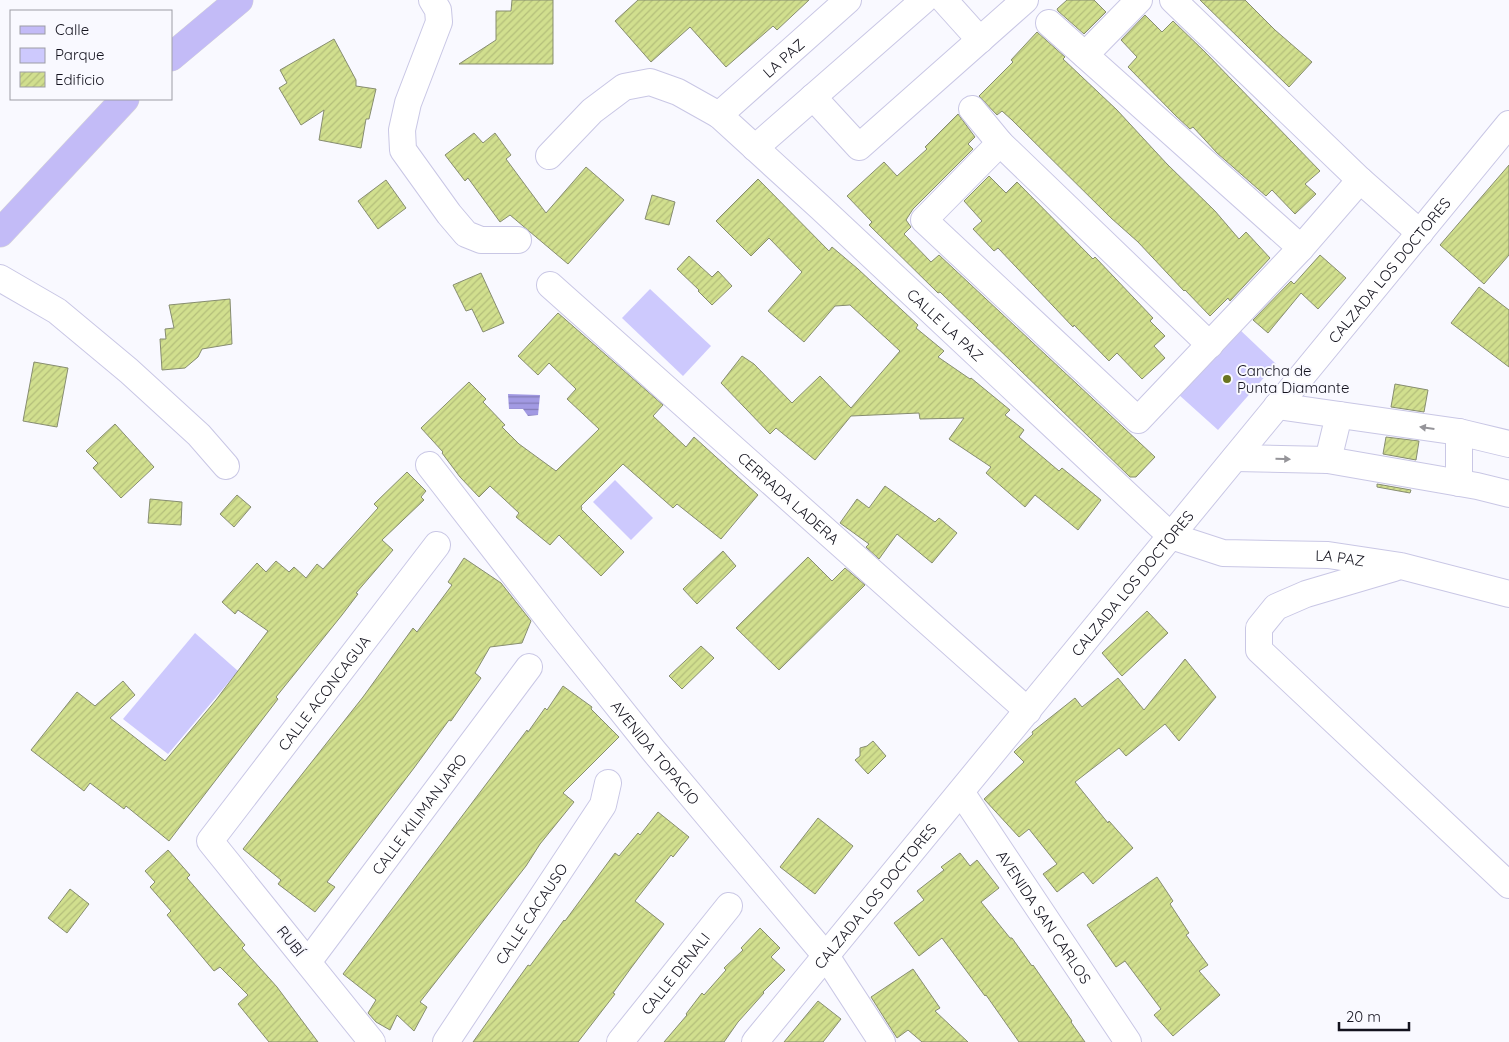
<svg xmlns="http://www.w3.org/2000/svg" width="1509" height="1042" font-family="Quicksand,sans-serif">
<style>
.green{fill:#cdc9fd}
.water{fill:url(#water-rules)}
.building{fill:url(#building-hatch);stroke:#878d70}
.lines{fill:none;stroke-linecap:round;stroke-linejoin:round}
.minor-casing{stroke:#c9c7e5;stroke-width:28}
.major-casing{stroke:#d5d4d6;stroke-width:29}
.minor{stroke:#fff;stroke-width:26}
.major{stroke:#c3bbf7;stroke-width:28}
.oneway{fill:#959499}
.poi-dot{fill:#6a7520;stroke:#f9f9ff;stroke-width:2}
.labels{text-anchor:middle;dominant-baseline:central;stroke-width:4;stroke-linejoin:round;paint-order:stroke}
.street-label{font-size:15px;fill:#13121d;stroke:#f9f9ff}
.poi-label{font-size:15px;fill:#13121d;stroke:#f9f9ff;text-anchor:start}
</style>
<defs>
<pattern id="water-rules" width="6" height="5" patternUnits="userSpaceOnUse" patternTransform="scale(1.25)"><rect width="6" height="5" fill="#a29ae3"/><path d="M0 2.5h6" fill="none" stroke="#837cb7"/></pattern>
<pattern id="building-hatch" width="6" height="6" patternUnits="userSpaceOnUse" patternTransform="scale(1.25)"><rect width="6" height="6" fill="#d1df8e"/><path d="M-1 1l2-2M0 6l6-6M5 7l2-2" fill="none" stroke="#b3be7a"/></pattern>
</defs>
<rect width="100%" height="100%" fill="#f9f9ff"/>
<g class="green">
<path d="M650 289 711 346 683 376 622 318Z"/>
<path d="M1238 328 1276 364 1218 430 1178 394Z"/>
<path d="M615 480 653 518 631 540 593 502Z"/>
<path d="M195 633 238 671 168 754 123 719Z"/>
</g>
<path class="water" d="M508 394 540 395 538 415 528 416 523 409H509Z"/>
<g class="building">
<path d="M512 0H553V64H459L496 40V11H511Z"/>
<path d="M638 0H809L777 30 773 26 726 67 690 27 651 62 615 21Z"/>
<path d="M1067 0H1094L1106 12 1084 34 1058 11 1057 9Z"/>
<path d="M1200 0H1245L1275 30 1312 62 1289 87Z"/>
<path d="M1145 15 1162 32 1173 21 1205 52 1320 171 1305 184 1316 194 1295 214 1272 190 1266 196 1217 153 1193 127 1190 129 1176 116 1128 67 1137 57 1121 40Z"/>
<path d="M1037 32 1065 57 1063 59 1117 110 1167 164 1215 211 1239 239 1246 232 1270 258 1230 301 1228 298 1210 316 1185 290 1184 291 1138 242 1111 218 1012 120 1002 111 997 115 979 96 1013 62 1011 60Z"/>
<path d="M334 39 356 80V86L376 89 369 119H366L361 148 319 140 324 110 301 125 279 88 287 83 280 70Z"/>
<path d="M958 114 975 137 968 144 973 149 913 209 906 220 911 227 904 234 931 262 939 255 1155 457 1136 477H1130L940 292 938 293 869 225 872 222 847 196 884 162 897 176 927 149 925 147Z"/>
<path d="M474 133 483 143 495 133 511 155 506 159 546 213 586 167 624 200 568 264 510 215 500 222 468 178 465 181 445 155Z"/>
<path d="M1509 165V255L1484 284 1440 245Z"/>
<path d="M989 176 1006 193 1017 182 1093 259 1095 257 1153 318 1150 321 1165 336 1154 346 1165 358 1142 379 1117 353 1109 361 1074 325 1073 327 998 248 994 251 973 229 982 221 964 201Z"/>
<path d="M758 179 829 251 832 247 858 269 918 325 916 328 944 351 938 357 970 379 971 378 1010 410 1005 415 1024 430 1019 437 1059 471 1062 468 1101 500 1078 530 1035 495 1025 507 986 473 991 467 949 439 964 418 920 419 919 413 851 416 815 460 776 428 770 434 721 383 742 356 754 364 792 403 820 376 851 408 900 351 850 305 835 306 804 342 768 311 802 272 769 238 751 256 716 221Z"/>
<path d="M386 180 406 208 378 229 358 201Z"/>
<path d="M652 195 675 202 669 225 645 219Z"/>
<path d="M1320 255 1346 278 1318 309 1301 293 1268 333 1253 320 1291 281 1294 284Z"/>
<path d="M689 256 712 277 718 271 732 286 712 305 698 291 699 290 677 269Z"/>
<path d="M481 273 504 323 483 332 472 309 466 311 453 285Z"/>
<path d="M1479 287 1509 310V367L1451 323Z"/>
<path d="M230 299 232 344 202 349 198 357 185 368 162 370 160 339H166L165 329 174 328 169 305Z"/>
<path d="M558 313 663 405 653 416 686 447 694 437 758 495 721 539 677 504 673 508 623 464 581 506 582 508 581 509 624 552 601 576 559 535 550 545 516 517 519 513 490 486 479 497 460 477 442 453 443 452 421 428 469 382 486 399 483 402 505 425 502 427 519 444 556 471 599 429 567 399 576 389 549 363 538 375 518 356Z"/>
<path d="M34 362 68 368 57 427 23 421Z"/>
<path d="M1395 384 1428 390 1424 412 1391 407Z"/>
<path d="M115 424 154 467 121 498 93 468 98 463 86 451Z"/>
<path d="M1386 437 1419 441 1416 460 1383 454Z"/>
<path d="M407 472 426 491 421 497 424 500 382 540 393 550 356 593 358 594 342 615 276 697 278 699 169 841 126 806 124 809 90 783 84 791 31 750 77 692 95 706 123 681 135 695 110 718 165 761 216 700 268 631 238 610 235 614 222 602 257 563 266 572 276 561 289 572 294 567 306 578 317 564 323 569 378 508 374 504Z"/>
<path d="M1377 484 1411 490 1410 493 1377 487Z"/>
<path d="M885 486 935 522 939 518 957 533 932 563 897 534 879 559 866 547 869 544 840 523 857 499 869 508Z"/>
<path d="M237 495 251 507 234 527 220 514Z"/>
<path d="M150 499 182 502 181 525 148 523Z"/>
<path d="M723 551 736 566 697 604 683 589Z"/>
<path d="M808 557 832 581 845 568 865 585 779 670 736 628Z"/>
<path d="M464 558 501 583 531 621 522 643 490 647 475 673 481 678 451 721 449 720 414 768 327 882 335 887 315 912 278 884 281 880 243 849 363 697 413 628 417 632 452 585 448 582Z"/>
<path d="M1147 611 1168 633 1122 676 1102 653Z"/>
<path d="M701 646 714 658 682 689 669 676Z"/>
<path d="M1185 659 1216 697 1179 741 1165 724 1126 756 1119 748 1075 782 1108 823 1109 821 1133 848 1093 884 1083 872 1057 892 1043 874 1057 864 1029 829 1019 837 984 799 1024 762 1014 752 1033 734 1032 732 1075 698 1082 707 1118 678 1144 710Z"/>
<path d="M563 686 592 707 591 709 619 737 563 793 574 802 540 844 526 866 420 1002 427 1007 414 1031 397 1015 390 1030 376 1022 368 1013 376 1000 343 974 527 730 528 732 545 708 547 710Z"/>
<path d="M873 741 886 756 868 774 855 760 860 756V748L867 746Z"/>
<path d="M658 812 689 837 673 857 671 855 635 901 664 924 631 968 613 993 615 994 578 1042H473L528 965 530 966 564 920 565 921 615 853 619 856 638 833 640 835Z"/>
<path d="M818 818 853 846 815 894 780 867Z"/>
<path d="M168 850 190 875 187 878 245 945 242 948 277 987 318 1042H269L238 1004 248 995 220 967 214 971 167 915 171 911 150 887 155 882 145 871Z"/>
<path d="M960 853 970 866 977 860 999 888 981 902 1010 938H1012L1032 966 1033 965 1072 1021 1071 1022 1085 1042H1019L986 995 985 996 942 938 919 956 894 923 924 900 917 891 944 870 941 867Z"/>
<path d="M1157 877 1173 901 1170 904 1189 933 1186 935 1208 965 1199 971 1220 995 1173 1036 1154 1015 1161 1009 1125 961 1116 967 1087 925Z"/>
<path d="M70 889 89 904 67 933 48 918Z"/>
<path d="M760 928 780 948 771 957 785 970 763 992 764 993 738 1022 724 1042H664L687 1015 686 1014 702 993 704 995 726 970 724 968 743 950 741 948Z"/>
<path d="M913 969 940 1008 935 1011 968 1042H922L908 1030 897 1038 871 997Z"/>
<path d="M818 1001 841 1019 823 1042H784Z"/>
</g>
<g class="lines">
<g class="minor-casing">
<g id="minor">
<path d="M432 0 438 10 439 22 408 103 402 130 403 150 449 214 466 234 481 240H518"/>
<path d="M944 0 980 40"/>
<path d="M1173 0 1360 180 1420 233"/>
<path d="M1049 23 1301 248"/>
<path d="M1085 55 1139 0"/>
<path d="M813 97 859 147 1025 0"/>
<path d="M972 109 1000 143 1210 345"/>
<path id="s1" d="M719 115 848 0"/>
<path d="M1000 143 924 220 1138 420 1301 248 1360 180"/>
<path d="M755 148 924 0"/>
<path id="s2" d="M549 156 592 111 624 87 650 82 678 92 719 115 821 208 1171 536 1223 553 1328 555 1401 566 1509 594"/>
<path d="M0 278 57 311 129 371 199 435 226 466"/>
<path id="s3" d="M550 285 1028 711"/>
<path d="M1277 406 1459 432 1509 444"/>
<path d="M1235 458 1328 460 1477 486 1509 494"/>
<path d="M1328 460 1339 415"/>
<path id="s4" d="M429 465 557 630 653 750 826 956 882 1042"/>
<path d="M1459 483V432"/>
<path d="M1394 568 1306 594 1276 607 1259 628V650L1509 885"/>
<path id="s5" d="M961 792 1128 1042"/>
<path id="s6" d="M308 962 529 667"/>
<path id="s7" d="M372 1042 210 841 437 545"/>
<path id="s8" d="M446 1042 603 805 608 783"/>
<path id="s9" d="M620 1042 729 906"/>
<path id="s10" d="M755 1042 1509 124"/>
</g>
</g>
<g class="major-casing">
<g id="major">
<path d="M171 57 239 0"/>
<path d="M0 233 125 99"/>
</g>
</g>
<use href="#minor" class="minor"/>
<use href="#major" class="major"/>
</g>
<defs><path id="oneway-solid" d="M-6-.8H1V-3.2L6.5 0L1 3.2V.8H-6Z" transform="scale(1.25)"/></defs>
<g class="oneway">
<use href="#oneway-solid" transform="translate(1427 428) rotate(-172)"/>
<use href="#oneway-solid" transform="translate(1283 459) rotate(1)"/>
</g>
<circle class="poi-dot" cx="1227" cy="379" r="5"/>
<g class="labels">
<g class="street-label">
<text stroke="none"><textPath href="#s1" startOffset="86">LA PAZ</textPath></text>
<text stroke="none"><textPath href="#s10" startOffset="999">CALZADA LOS DOCTORES</textPath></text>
<text stroke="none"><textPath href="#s2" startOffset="514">CALLE LA PAZ</textPath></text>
<text stroke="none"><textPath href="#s3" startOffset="320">CERRADA LADERA</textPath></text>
<text stroke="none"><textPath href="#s2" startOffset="995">LA PAZ</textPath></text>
<text stroke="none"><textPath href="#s10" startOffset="594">CALZADA LOS DOCTORES</textPath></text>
<text stroke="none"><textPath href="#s7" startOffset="445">CALLE ACONCAGUA</textPath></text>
<text stroke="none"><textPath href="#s4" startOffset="366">AVENIDA TOPACIO</textPath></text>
<text stroke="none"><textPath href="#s6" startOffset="185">CALLE KILIMANJARO</textPath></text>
<text stroke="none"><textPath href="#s10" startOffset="189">CALZADA LOS DOCTORES</textPath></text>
<text stroke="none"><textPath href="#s8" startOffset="154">CALLE CACAUSO</textPath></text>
<text stroke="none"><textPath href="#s5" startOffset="150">AVENIDA SAN CARLOS</textPath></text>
<text transform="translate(291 941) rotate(51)">RUBÍ</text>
<text stroke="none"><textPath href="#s9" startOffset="88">CALLE DENALI</textPath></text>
</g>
<g class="poi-label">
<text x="1237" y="370">Cancha de<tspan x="1237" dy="17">Punta Diamante</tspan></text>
</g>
</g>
<rect x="10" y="10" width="162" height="90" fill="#f9f9ff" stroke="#9d9da5"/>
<rect x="20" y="26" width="25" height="8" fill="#c3bbf7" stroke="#9d9da5"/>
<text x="55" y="35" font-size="15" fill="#13121d">Calle</text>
<rect x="20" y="48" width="25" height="15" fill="#cdc9fd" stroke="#9d9da5"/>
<text x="55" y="60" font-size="15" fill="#13121d">Parque</text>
<rect x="20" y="72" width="25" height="15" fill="url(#building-hatch)" stroke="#9d9da5"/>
<text x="55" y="85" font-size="15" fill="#13121d">Edificio</text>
<path d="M1339 1022v8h70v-8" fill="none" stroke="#13121d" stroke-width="2.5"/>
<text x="1346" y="1022" font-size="15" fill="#13121d" stroke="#f9f9ff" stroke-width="4" paint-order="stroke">20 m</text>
</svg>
